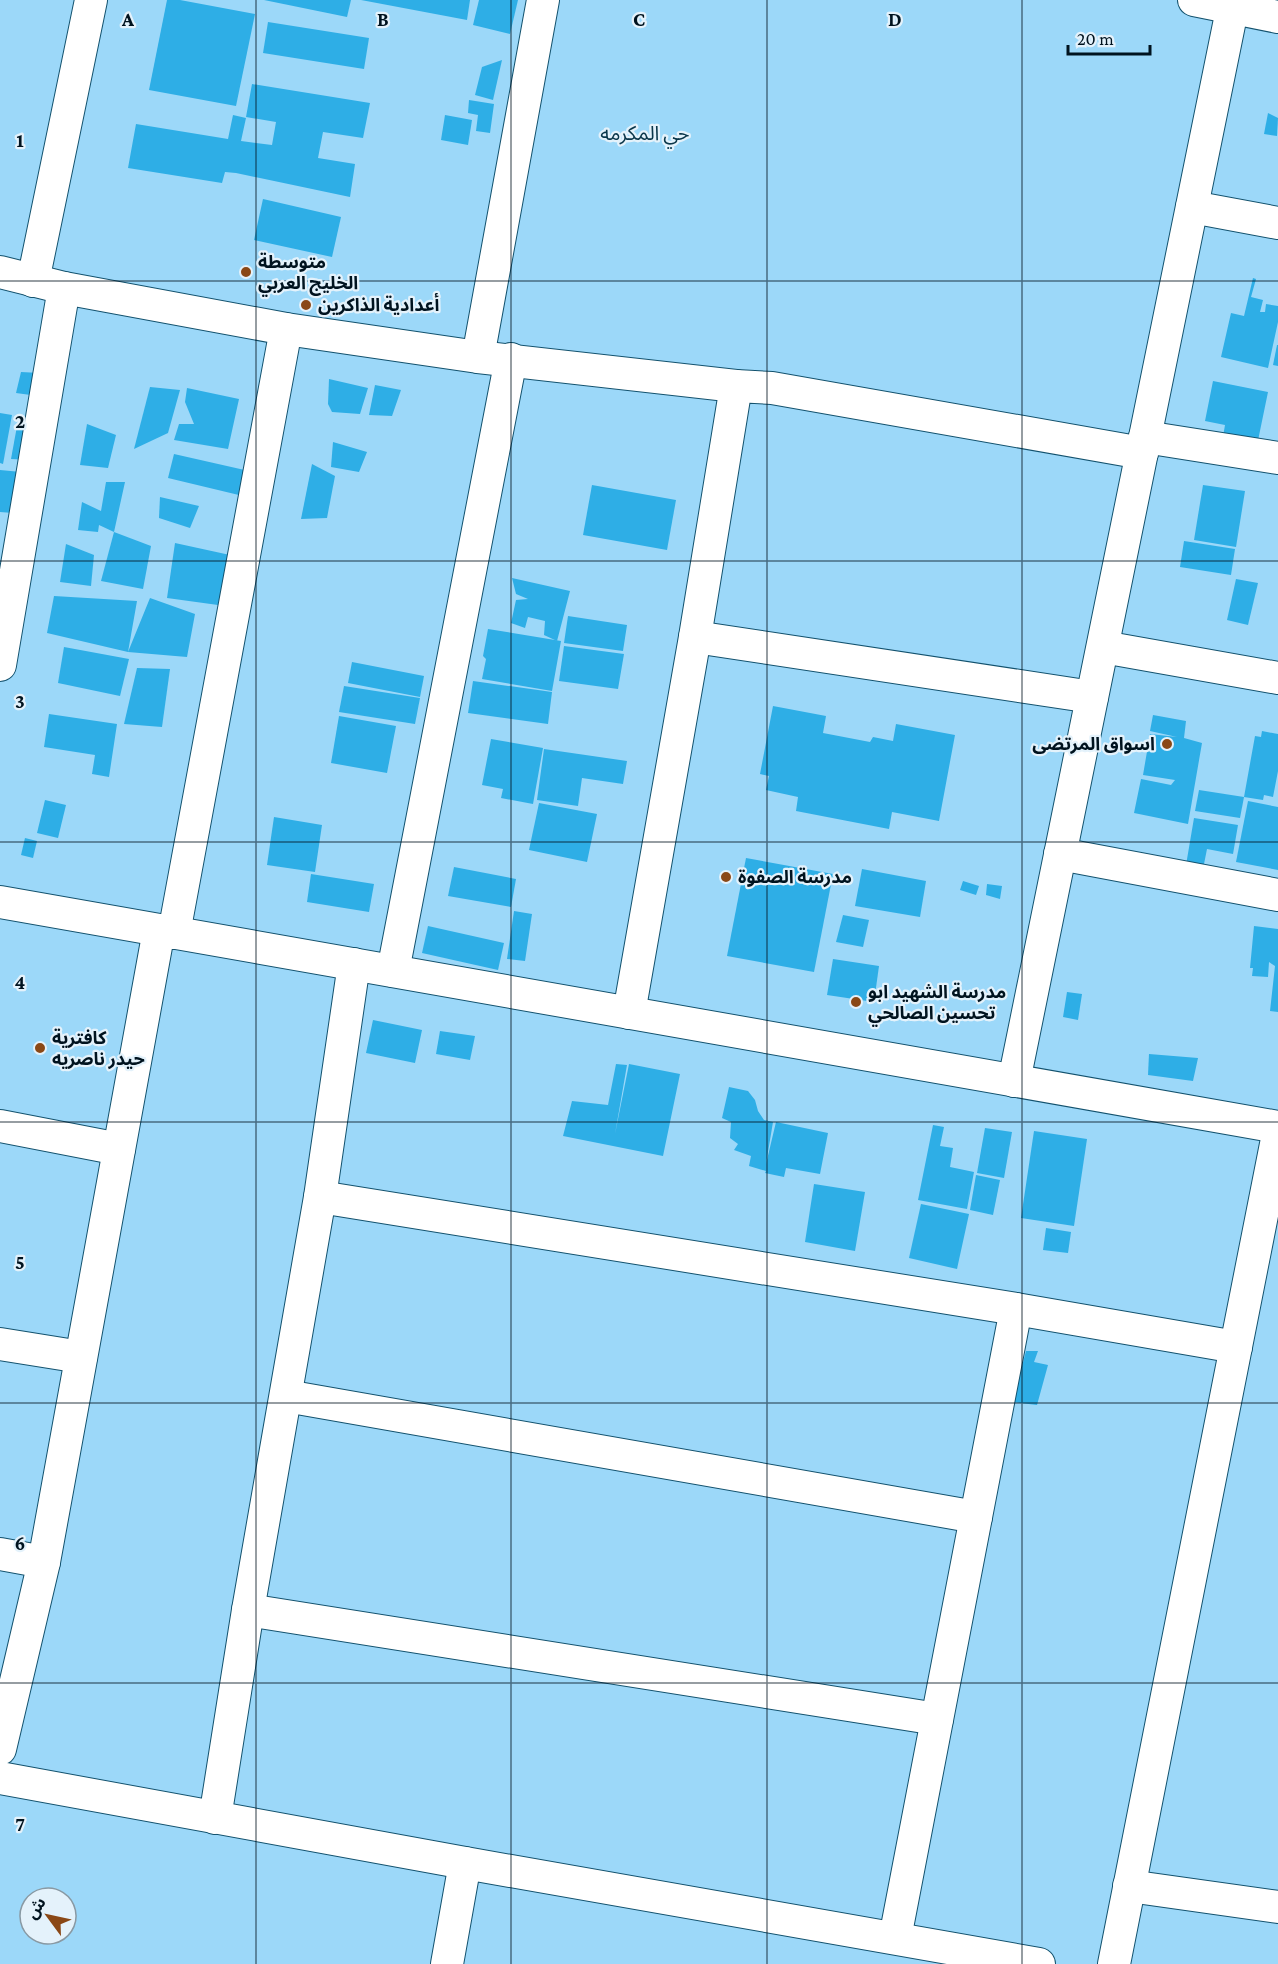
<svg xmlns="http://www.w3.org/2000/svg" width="1278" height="1964" font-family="'Crimson Pro','Noto Sans Arabic',serif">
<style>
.building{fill:#2eaee6}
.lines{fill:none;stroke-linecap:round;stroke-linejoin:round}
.street-casing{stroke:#13526e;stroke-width:34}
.street{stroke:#fff;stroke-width:32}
.grid{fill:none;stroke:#00131f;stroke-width:1.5;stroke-opacity:0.55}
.poi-dot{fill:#8a4816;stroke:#e4f2fb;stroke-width:2}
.labels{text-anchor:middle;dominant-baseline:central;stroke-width:4.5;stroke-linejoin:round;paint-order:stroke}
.poi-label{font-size:18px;font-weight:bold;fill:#00131f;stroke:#e4f2fb;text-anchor:start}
.neighbourhood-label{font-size:20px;fill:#0a364a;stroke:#e4f2fb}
.grid-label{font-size:20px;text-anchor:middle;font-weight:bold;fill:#00131f;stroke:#e4f2fb;stroke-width:4.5;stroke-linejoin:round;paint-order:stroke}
</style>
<rect width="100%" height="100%" fill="#9cd8f9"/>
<g class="building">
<path d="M167 0H180L255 14 236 106 149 90Z"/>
<path d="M264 0H351L347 17Z"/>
<path d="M361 0H470L467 20Z"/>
<path d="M479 0H518L510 34 473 25Z"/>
<path d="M268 22 369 38 364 69 263 53Z"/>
<path d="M502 60 493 100 475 95 482 67Z"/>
<path d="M252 84 370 103 363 138 323 132 318 158 355 164 350 197 236 173 225 172 222 183 128 168 136 124 228 139 233 115 246 118 241 141 272 145 276 122 246 117Z"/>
<path d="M469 100 494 104 490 133 476 131 478 115 468 113Z"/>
<path d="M1268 113 1278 118 1277 136 1264 134Z"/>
<path d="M445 115 472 120 468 145 441 140Z"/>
<path d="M263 199 341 217 332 257 254 240Z"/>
<path d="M1253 278 1256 279 1251 297 1263 300 1260 312H1265L1266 304 1278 306V322L1268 368 1221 357 1231 313 1244 316Z"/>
<path d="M1277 345H1278V366L1273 365Z"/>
<path d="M21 372 40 373 38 396 16 393Z"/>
<path d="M329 379 368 388 360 414 332 412 328 404Z"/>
<path d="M1213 381 1268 392 1255 455 1221 448 1225 425 1205 421Z"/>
<path d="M375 385 401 390 392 416 369 415Z"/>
<path d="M150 387 180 390 168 433 134 449Z"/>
<path d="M187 388 239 399 228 449 174 440 179 424H194L185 402Z"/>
<path d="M0 413 12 415 3 464 0 463Z"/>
<path d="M87 424 116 435 108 468 80 465Z"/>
<path d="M17 426 34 427 31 460 11 459Z"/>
<path d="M333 442 367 452 359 472 331 467Z"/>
<path d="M174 454 249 471 243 496 168 478Z"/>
<path d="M312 464 335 476 327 518 301 519Z"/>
<path d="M0 470 21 472 13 513 0 512Z"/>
<path d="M106 482H125L114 532 99 525 98 532 78 530 82 502 101 511Z"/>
<path d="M592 485 676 500 667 550 583 535Z"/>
<path d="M1203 485 1245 491 1236 547 1194 540Z"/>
<path d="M160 497 199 506 190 528 159 518Z"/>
<path d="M114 532 151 546 143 589 101 581Z"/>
<path d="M1184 541 1235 549 1231 575 1180 567Z"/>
<path d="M175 543 230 555 218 605 167 598Z"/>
<path d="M66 544 94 555 91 586 60 582Z"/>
<path d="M512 578 570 591 557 641 544 635 545 621 528 617 525 628 511 623 516 600 528 599 516 594Z"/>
<path d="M1236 579 1258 583 1248 625 1227 620Z"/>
<path d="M54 596 137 601 128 652 150 598 195 614 187 657 128 652 47 633Z"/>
<path d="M568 616 627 625 623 651 564 643Z"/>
<path d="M488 629 561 641 552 691 482 679 486 659 483 656Z"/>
<path d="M564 646 624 654 618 689 559 681Z"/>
<path d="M64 647 129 659 120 696 58 683Z"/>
<path d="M352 662 424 676 420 697 348 683Z"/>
<path d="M137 668 170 669 162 727 124 724Z"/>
<path d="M473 681 552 692 548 724 468 713Z"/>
<path d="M344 686 420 698 415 724 339 712Z"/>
<path d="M773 706 826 716 823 733 870 742 873 737 893 741 896 724 955 735 939 821 892 812 889 829 796 811 798 797 766 790 769 776 760 774Z"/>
<path d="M49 714 117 724 109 777 92 774 95 755 44 747Z"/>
<path d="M1153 715 1186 721 1184 738 1202 743 1188 824 1134 813 1141 779 1171 785 1175 780 1143 775 1150 734 1177 737 1150 731Z"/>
<path d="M339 716 396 726 387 773 331 763Z"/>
<path d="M1262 731 1278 734V771L1273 797 1264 795 1263 800 1244 797 1255 736 1261 737Z"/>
<path d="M491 739 543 748 533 804 501 798 503 789 482 785Z"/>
<path d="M544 749 627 761 623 784 582 778 578 806 537 800Z"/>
<path d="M1199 790 1244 797 1240 818 1195 811Z"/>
<path d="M45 800 66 805 58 838 37 833Z"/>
<path d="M1248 801 1278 807V870L1236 862Z"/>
<path d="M539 803 597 814 587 862 529 850Z"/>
<path d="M274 817 322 825 315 872 267 865Z"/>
<path d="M1194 818 1238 825 1233 854 1207 849 1202 874 1185 871Z"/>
<path d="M25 838 37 841 33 858 21 855Z"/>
<path d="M746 858 833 874 814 972 727 956Z"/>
<path d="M454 867 516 879 511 907 448 896Z"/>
<path d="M862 869 926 881 920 917 855 906Z"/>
<path d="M311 874 374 884 369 912 307 902Z"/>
<path d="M963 881 979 886 976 895 960 890Z"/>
<path d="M987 884 1002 886 1000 899 986 895Z"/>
<path d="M514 911 532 914 525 961 507 959Z"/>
<path d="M843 915 869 920 863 947 836 942Z"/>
<path d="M428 926 504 943 498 970 422 953Z"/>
<path d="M1254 926 1278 929V1012L1270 1011 1275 966 1269 962 1268 977 1252 976 1253 968H1250Z"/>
<path d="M833 959 879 966 874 1002 827 995Z"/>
<path d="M1067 992 1082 994 1078 1020 1063 1017Z"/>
<path d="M373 1020 422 1030 415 1063 366 1053Z"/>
<path d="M440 1031 475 1036 470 1060 436 1054Z"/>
<path d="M1149 1054 1198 1058 1193 1081 1148 1075Z"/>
<path d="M616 1064 627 1065 615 1134 629 1064 680 1074 663 1156 563 1136 572 1101 608 1105Z"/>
<path d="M729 1087 748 1091 755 1100 758 1111 764 1120 773 1122 766 1164 776 1122 828 1133 820 1174 786 1168 784 1177 765 1173 766 1171 749 1166 751 1156 734 1150 738 1144 730 1138 731 1122 722 1118Z"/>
<path d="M933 1125 944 1127 940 1146 953 1148 950 1167 974 1172 967 1209 918 1200Z"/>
<path d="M985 1128 1012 1132 1004 1178 977 1173Z"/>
<path d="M1034 1131 1087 1139 1074 1226 1021 1218Z"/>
<path d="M976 1175 1000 1180 993 1215 970 1210Z"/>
<path d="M814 1184 865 1192 855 1251 805 1242Z"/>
<path d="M921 1204 969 1214 957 1269 909 1258Z"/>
<path d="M1046 1228 1071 1232 1068 1253 1043 1250Z"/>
<path d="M1026 1351H1038L1034 1362 1048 1365 1037 1405 1013 1402Z"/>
</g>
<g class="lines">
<g class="street-casing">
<g id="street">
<path d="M1194 0 1278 17"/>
<path d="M1192 207 1278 223"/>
<path d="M0 272 64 288 286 329 478 357 736 386"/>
<path d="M33 281 91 0"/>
<path d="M478 357 543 0"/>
<path d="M1145 437 1278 458"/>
<path d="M695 637 1092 697"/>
<path d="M1103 647 1278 678"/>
<path d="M0 665 64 288"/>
<path d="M1060 854 1278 895"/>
<path d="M0 902 1278 1127"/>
<path d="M174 933 286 329"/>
<path d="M393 971 511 359"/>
<path d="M629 1013 695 637 736 386 772 388 1142 453"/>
<path d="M1014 1081 1234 0"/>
<path d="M0 1126 119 1149"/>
<path d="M320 1197 1016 1309 1236 1347"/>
<path d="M0 1344 81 1357"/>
<path d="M286 1396 976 1517"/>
<path d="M0 1554 44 1562"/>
<path d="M248 1610 937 1719"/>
<path d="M0 1749 44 1562 159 930"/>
<path d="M0 1778 465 1863 1039 1964"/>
<path d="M215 1818 248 1610 320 1197 354 964"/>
<path d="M1129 1886 1278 1907"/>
<path d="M895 1938 1016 1309"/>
<path d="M447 1964 465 1863"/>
<path d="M1114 1964 1278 1134"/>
</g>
</g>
<use href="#street" class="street"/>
</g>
<path class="grid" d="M256 0V1964M511 0V1964M767 0V1964M1022 0V1964M0 281H1278M0 561H1278M0 842H1278M0 1122H1278M0 1403H1278M0 1683H1278"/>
<g class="poi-dot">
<circle cx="246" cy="272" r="6"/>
<circle cx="306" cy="305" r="6"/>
<circle cx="1167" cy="744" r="6"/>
<circle cx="726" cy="877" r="6"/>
<circle cx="856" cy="1002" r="6"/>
<circle cx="40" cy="1048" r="6"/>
</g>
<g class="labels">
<g class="poi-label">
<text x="258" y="262">متوسطة<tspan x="258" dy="21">الخليج العربي</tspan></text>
<text x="318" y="305">أعدادية الذاكرين</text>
<text x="1155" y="744" text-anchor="end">اسواق المرتضى</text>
<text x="738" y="877">مدرسة الصفوة</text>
<text x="868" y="992">مدرسة الشهيد ابو<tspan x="868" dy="21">تحسين الصالحي</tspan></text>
<text x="52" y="1038">كافترية<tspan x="52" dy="21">حيدر ناصريه</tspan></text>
</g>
<g class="neighbourhood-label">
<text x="645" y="133">حي المكرمه</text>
</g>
</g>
<g class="grid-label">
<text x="128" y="26">A</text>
<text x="383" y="26">B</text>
<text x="639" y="26">C</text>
<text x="895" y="26">D</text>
<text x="20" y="147">1</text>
<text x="20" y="428">2</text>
<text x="20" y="708">3</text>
<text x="20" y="989">4</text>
<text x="20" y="1269">5</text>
<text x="20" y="1550">6</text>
<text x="20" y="1831">7</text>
</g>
<g transform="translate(48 1916) rotate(303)"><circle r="28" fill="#e4f2fb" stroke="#8999a3" stroke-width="1.5"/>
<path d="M0-4.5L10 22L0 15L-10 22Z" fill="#8a4816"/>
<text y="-9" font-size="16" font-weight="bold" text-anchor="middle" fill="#00131f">ش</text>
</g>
<path d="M1068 45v9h82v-9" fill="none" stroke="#00131f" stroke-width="3"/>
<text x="1077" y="45" font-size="18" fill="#00131f" stroke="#e4f2fb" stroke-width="4.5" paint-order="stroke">20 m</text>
</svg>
